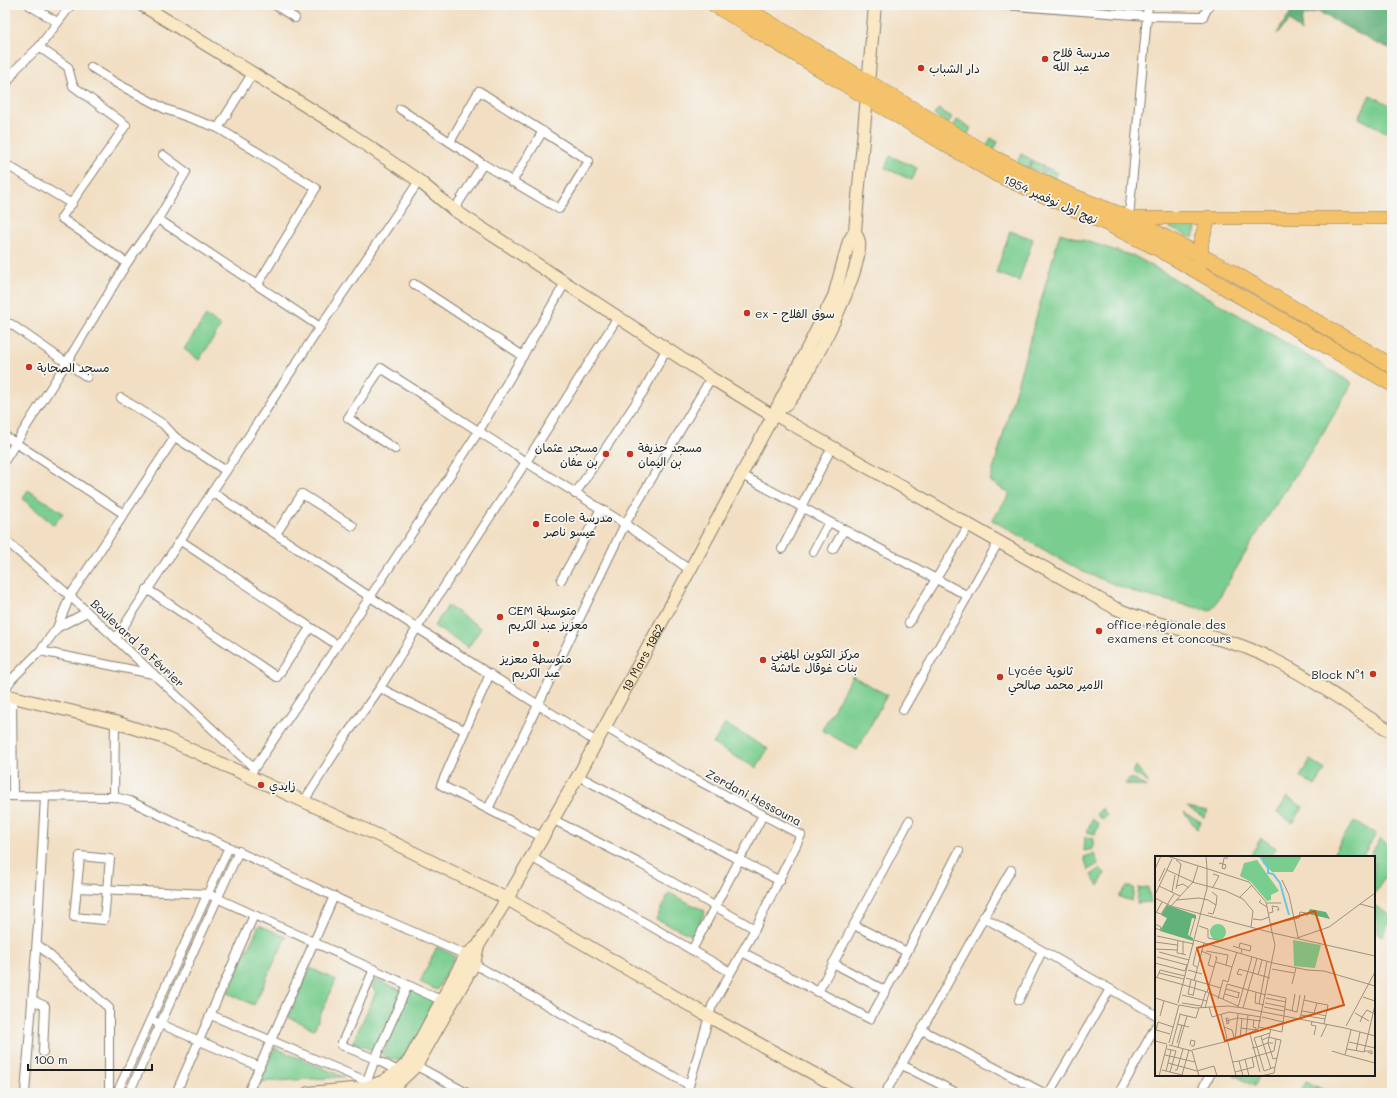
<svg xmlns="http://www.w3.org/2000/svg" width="1397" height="1098" font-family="Mali,'Playpen Sans Arabic',sans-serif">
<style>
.green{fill:#79cd8f;stroke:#4a7456}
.forest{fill:#62b07a;stroke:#3f664b}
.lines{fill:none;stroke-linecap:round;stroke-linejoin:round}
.street-casing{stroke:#877e70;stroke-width:10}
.secondary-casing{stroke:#877e70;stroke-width:14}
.primary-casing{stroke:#877e70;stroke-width:14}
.highway-casing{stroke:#877e70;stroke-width:16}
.street{stroke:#fff;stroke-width:8}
.secondary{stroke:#fae7c3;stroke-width:12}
.primary{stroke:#f3c26a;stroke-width:13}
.highway{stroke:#f3c26a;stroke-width:15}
.poi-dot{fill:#c8321e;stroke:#f6f6f2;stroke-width:1.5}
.labels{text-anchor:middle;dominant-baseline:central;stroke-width:3.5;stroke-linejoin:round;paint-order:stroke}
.poi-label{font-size:12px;fill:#1c1c1c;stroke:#f6f6f2;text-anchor:start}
.street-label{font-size:12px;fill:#1c1c1c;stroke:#f6f6f2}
.inset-river{fill:none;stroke:#67c6e5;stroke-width:2}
.inset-road{fill:none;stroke:#9c9180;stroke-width:1}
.view{fill:#d4530e;fill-opacity:0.15;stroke:#d4530e;stroke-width:2}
.inset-edge{fill:none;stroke:#1c1c1c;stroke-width:2}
</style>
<rect width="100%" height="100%" fill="#f6f6f2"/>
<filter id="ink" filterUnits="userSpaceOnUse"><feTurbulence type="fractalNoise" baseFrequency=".025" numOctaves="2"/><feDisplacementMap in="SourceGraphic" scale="8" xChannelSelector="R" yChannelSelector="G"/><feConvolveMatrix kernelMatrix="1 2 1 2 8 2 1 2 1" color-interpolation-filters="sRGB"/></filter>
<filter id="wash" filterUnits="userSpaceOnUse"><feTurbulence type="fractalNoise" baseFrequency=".012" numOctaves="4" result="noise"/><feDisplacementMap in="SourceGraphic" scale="16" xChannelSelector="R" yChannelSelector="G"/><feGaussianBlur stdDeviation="0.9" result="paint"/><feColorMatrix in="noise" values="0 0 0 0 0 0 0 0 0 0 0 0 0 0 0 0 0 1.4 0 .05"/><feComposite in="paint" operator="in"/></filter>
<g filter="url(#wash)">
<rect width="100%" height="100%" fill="#f2dfc3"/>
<g class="green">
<path d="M1370 95 1392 106V135L1359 118Z"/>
<path d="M938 109 952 117 948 124 934 115Z"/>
<path d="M957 120 971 128 967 136 953 127Z"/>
<path d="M991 138 998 142 993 152 986 148Z"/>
<path d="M1021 154 1032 160 1028 168 1017 163Z"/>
<path d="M890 156 917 168 912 180 885 168Z"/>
<path d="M1033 161 1044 166 1041 173 1029 168Z"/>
<path d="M1046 167 1057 173 1054 179 1042 174Z"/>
<path d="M1171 222H1198L1193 238 1170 228Z"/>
<path d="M1010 231 1033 239 1019 281 996 273Z"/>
<path d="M1060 233 1136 257 1251 322 1352 383C1332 421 1308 456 1284 492 1258 530 1235 571 1211 611L1139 594 1081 571 992 520 1010 494 990 481Z"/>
<path d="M206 316 221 326 199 360 184 349Z"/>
<path d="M28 490 63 513 54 525 23 499Z"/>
<path d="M448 606 481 628 468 648 434 626Z"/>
<path d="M852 676 887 695 857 750 822 730Z"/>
<path d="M725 724 768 749 756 768 713 744Z"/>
<path d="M1310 760 1325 770 1315 786 1300 777Z"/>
<path d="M1136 766 1149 783 1133 773Z"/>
<path d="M1130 778 1147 787 1125 784Z"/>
<path d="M1287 797 1303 807 1293 823 1277 813Z"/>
<path d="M1187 807 1208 811 1204 817Z"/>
<path d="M1102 808 1107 815 1102 819 1096 815Z"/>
<path d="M1184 812 1201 822 1197 829Z"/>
<path d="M1092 819 1099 824 1095 834 1087 832Z"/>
<path d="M1354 821 1376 834 1362 857H1331Z"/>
<path d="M1085 837 1093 839V849L1084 851Z"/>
<path d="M1261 838 1276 848 1271 857H1254L1251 855Z"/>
<path d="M1380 839 1392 847V865L1374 894V857H1369Z"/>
<path d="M1094 854 1098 864 1088 870 1084 857Z"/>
<path d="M1100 869 1105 874 1098 886 1091 875Z"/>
<path d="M1127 886 1134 888 1132 901 1119 897Z"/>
<path d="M1148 887 1151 902 1137 903 1139 888Z"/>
<path d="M669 893 705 911 693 936 656 919Z"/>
<path d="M1374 905 1392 917 1382 936 1377 933C1381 923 1374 916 1374 905Z"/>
<path d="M259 925 286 937 254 1005 228 993Z"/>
<path d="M437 947 455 956 437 990 420 982Z"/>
<path d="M310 968 336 980 314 1029 288 1017Z"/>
<path d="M375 979 400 990 401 993 376 1052 353 1042 376 992 372 988Z"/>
<path d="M411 987 439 1000 406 1058C398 1063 391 1059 382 1055Z"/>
<path d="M275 1048 344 1077 258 1082Z"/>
<path d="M1234 1075H1260L1254 1086Z"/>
<path d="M1306 1082 1331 1093H1305L1302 1089Z"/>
</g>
<path class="forest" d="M1294 5H1392V49L1374 42 1317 11 1302 17 1301 32 1290 21 1277 34C1282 23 1290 16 1294 5Z"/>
</g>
<g filter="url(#ink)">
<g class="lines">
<g class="street-casing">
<g id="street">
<path d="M29 5 57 22"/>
<path d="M275 5 295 18"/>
<path d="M1003 5 1147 16 1203 17 1209 5"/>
<path d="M39 47 68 67 73 86 126 125 61 218 127 263"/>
<path d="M91 67 116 83 165 109 218 128 316 188 258 284"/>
<path d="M5 86 16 69 39 47 71 5"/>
<path d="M400 109 483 164 454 210"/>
<path d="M218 128 252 74"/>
<path d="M450 142 479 91 589 161 559 209 483 164"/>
<path d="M5 164 72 204"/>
<path d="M512 182 543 131"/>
<path d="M1129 218 1148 5"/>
<path d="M158 219 320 327 226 471"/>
<path d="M414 284 523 356"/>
<path d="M11 324 87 377"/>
<path d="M320 327 419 181"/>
<path d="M121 398 163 424 175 437"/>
<path d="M5 436 124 514"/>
<path d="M395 449 348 418 381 368 526 462 618 317"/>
<path d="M5 460 67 362 127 263 158 219 186 172 163 155"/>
<path d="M740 474 968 596"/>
<path d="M575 494 643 392 667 348"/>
<path d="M801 507 832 447"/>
<path d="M276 534 302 494 353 526"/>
<path d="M5 540 70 596 253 767"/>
<path d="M181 541 337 645"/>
<path d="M782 549 803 508"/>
<path d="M833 549 844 530"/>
<path d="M813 552 829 522"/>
<path d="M561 580 601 509"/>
<path d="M147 589 277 677 310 628"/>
<path d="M909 623 969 525"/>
<path d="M57 628 70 596 175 437 226 471 212 492"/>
<path d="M116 638 212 492 417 628 595 741"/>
<path d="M40 651 153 674"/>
<path d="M490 674 441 785 542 837"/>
<path d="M380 688 464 730"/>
<path d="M5 689 12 679 40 651 57 628 87 612"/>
<path d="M12 696 13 796"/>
<path d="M903 710 999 541"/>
<path d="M603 726 684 773 801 835 755 929 712 1006 687 1093"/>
<path d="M249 776 370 597 479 431 565 283"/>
<path d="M578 776 780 881"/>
<path d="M5 796 114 797 130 801 354 906 466 955"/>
<path d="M114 797 115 722"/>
<path d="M304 801 345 737 380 688 417 628 526 462 625 524 690 570"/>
<path d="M488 809 625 524 711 378"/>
<path d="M552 819 637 862 755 929"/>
<path d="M80 856 110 859 104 920 74 917Z"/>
<path d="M531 857 730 972"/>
<path d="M77 888 208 894 445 1002"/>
<path d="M983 917 1110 989 1049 1093"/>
<path d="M854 925 907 952"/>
<path d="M37 944 109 1008V1093"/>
<path d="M692 950 763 815"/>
<path d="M742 952 870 1019 907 952 959 851"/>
<path d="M833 963 886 991"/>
<path d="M474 964 689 1085"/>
<path d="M1110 989 1156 1015"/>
<path d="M818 992 909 821"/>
<path d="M32 1000 45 1006 43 1052"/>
<path d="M1019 1000 1042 951"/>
<path d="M211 1015 366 1081"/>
<path d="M156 1022 260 1067"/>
<path d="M922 1030 1044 1093"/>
<path d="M413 1064 467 1093"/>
<path d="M902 1065 957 1093"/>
<path d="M402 1073 375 1059 408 985"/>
<path d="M365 1086 375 1059 341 1045 374 969"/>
<path d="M25 1093 38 924 45 797"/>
<path d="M117 1093 229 847"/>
<path d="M129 1093 239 851"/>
<path d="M176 1093 254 915"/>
<path d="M248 1093 334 896"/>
<path d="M885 1093C929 1020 968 944 1011 870"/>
<path d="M1119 1093 1156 1026"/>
<path d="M1200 1093 1210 1075"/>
</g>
</g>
<g class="secondary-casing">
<g id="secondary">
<path d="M142 5 343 129 419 181 454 210 711 378 773 416"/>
<path d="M776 412C781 408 786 405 790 400 809 376 863 271 859 242 859 239 856 235 855 231L875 5"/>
<path d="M774 414 1115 608C1157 627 1204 632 1247 648 1299 668 1344 703 1392 732"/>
<path d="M5 695 115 722 165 738 386 839 507 899 708 1016 849 1093"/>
<path id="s1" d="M308 1093 364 1088 382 1082 399 1071 409 1061 466 955 478 946 507 899 578 776 690 570 774 414 834 296 849 241 855 231"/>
<path d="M381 1093 399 1082 416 1066 474 964 478 946"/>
</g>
</g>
<g class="primary-casing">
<path id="primary" d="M1129 218H1392"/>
</g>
<g class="highway-casing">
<g id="highway">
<path d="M715 5 866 97 998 175 1108 224 1157 248 1392 384"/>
<path d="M740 5 996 159 1070 195 1129 218 1161 235 1230 271 1392 366"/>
<path d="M1200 263 1201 242 1208 218"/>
</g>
</g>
<use href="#street" class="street"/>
<use href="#secondary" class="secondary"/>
<use href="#primary" class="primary"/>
<use href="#highway" class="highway"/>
</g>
</g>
<g class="poi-dot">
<circle cx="1045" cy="59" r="4"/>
<circle cx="921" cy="68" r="4"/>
<circle cx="747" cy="313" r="4"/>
<circle cx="29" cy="367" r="4"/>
<circle cx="606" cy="454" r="4"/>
<circle cx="630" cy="454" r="4"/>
<circle cx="536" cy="524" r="4"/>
<circle cx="500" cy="617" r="4"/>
<circle cx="1099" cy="631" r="4"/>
<circle cx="536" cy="644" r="4"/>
<circle cx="763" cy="660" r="4"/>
<circle cx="1373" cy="674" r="4"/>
<circle cx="1000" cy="677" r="4"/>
<circle cx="261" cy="785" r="4"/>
</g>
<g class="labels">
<g class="poi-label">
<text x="1053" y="52">مدرسة فلاح<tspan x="1053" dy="14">عبد الله</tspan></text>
<text x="929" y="68">دار الشباب</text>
<text x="755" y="313">ex - سوق الفلاح</text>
<text x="37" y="367">مسجد الصحابة</text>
<text x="598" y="447" text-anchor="end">مسجد عثمان<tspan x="598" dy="14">بن عفان</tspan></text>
<text x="638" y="447">مسجد حذيفة<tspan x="638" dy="14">بن اليمان</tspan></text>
<text x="544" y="517">Ecole مدرسة<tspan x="544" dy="14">عيسو ناصر</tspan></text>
<text x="508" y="610">CEM متوسطة<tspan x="508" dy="14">معزيز عبد الكريم</tspan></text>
<text x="1107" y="624">office régionale des<tspan x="1107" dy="14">examens et concours</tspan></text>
<text x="771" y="653">مركز التكوين المهني<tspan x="771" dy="14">بنات غوقال عائشة</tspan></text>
<text x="536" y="658" text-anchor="middle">متوسطة معزيز<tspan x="536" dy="14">عبد الكريم</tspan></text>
<text x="1008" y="670">Lycée ثانوية<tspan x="1008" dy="14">الامير محمد صالحي</tspan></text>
<text x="1365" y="674" text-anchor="end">Block N°1</text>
<text x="269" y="785">زايدي</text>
</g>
<g class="street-label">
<text transform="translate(1051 199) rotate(24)">نهج أول نوفمبر 1954</text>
<text transform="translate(138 643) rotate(43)">Boulevard 18 Février</text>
<text stroke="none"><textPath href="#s1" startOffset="577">19 Mars 1962</textPath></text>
<text transform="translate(754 797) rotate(28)">Zerdani Hessouna</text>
</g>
</g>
<g transform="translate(1155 856)">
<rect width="220" height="220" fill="#f2dfc3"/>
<path d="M107 0H147L138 16H117L108 7ZM102 4 124 35 116 39V44L112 45 96 26 85 20 89 7ZM55 76a8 8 0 1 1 16 0a8 8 0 1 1-16 0ZM138 84 166 89 160 112 139 110Z" fill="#79cd8f"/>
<path d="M12 49 41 59V63L37 62 33 79 38 82V85L5 75 12 62 6 59ZM155 53 171 56 175 63 154 58 151 61Z" fill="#62b07a"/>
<path class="inset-river" d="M105 0 113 12V17L118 18 125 27 134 59"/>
<path class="inset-road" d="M12 0 94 26 111 46 117 76M51 0 52 12M21 4 26 8 21 33M64 7 68 8 71 9 70 13 67 12 68 8 69 2H73M0 13 6 0M12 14 38 26M58 18 64 20 58 31M127 24 134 39 143 81M4 25 10 12M37 26 71 35 88 43 98 55 96 71M4 30 25 40M22 30 28 28 34 32M17 36 20 19M57 36 62 40 61 49M0 39 17 3M0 42 16 50M84 42 97 29M21 44 44 42 53 44 61 49 58 58 53 57M106 44 104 46 112 51M112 47H126M205 48 220 52M16 50 38 26 43 10M16 50 118 77 220 100M0 56 6 58 19 38M1 57 7 46M114 57 118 56 117 50 123 51 124 54H122M98 63 106 64 114 61M0 68 6 71 5 74 0 72M116 68 144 62 145 56 151 57M44 70 53 73V82L67 85M117 76 120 89M2 80 39 88M35 80 40 63M142 82 174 71 220 37M23 84 22 97 28 98M39 84 118 107M28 85V98L31 99M0 86 22 89M78 90 87 93 86 98M84 92 85 87 96 90 95 95 87 93M0 93 22 94M46 95 56 99 53 109 59 111M51 95 73 99 71 109M4 96 34 104M61 106 77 111 73 126M0 107 30 115 32 109 2 101M118 107 152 114 169 115 220 130M42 111 38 109 42 91M77 111 82 96M117 113 139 117M33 114 47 118M4 117 5 114 30 120M87 119 82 118 84 113 98 117 102 102M103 119 107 104M0 121 29 129M2 121 4 117 29 123M31 122 66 132M36 124 33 138 38 139M39 125 49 87M137 128 141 112M29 129 52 136 83 150M71 133 85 137M52 136 62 101H60M101 136 100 147 109 149M70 138 83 142 84 137M27 139 52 145M38 140 41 125M208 141 220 145M0 142 23 149M111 142 131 146M63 143 68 124 73 126M68 143 72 128 111 139M23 147 52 32V12M27 147 46 150M110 147 130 151M162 147 173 149 169 168M104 148 112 105M24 149 41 152 73 150 88 152 190 172M54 151 57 161 74 156 106 161M83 151 97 101M109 151 129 155M46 152 51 135M50 152 54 137M88 152 98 117 115 122M130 153 142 156 145 139M137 155 140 138M147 155 159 157 162 147 149 144M159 157 171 160M200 157 207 161 205 166M24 158 41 162 44 152M66 158 81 220M146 159 170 163M5 160 9 145M107 161 128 166M71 162H73L74 167 72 168ZM145 163 150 139M99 164 98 171 101 172V175M71 165 83 162 106 165M214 165 207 161 212 154 218 157M157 166 156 169 161 170 159 179M22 168 34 171M191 170 220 116M69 171 77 174 79 181M104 171 127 176 131 142 112 138M86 172 101 174M190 172 220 180M1 174 3 166 18 171M196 174 190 199 220 207M0 177 1 174 15 178M115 177 106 180 107 184 114 181 116 173M91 178 93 159M95 178 105 216M166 181 172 168M85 182 87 163M80 183 83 158M107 184 116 213M0 185 12 188M194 186 220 192M14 187 24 149M22 187 27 169M118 187H113L114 181 121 183M14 189 37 195M17 189 25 159M35 189 36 184 40 185 39 190H36M23 191 32 160M97 192 102 191 113 187 116 196 119 195 121 183 126 184 120 211 109 215 102 191 99 182 106 180M12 193 21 195 15 216M192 193 209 196 220 149M37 194 81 183 103 173 120 89M37 195 44 220M177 195 190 199M201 195 205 176M209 195H217V198L213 196M10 199 40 206M90 203 94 220M84 205 116 196 118 203 122 202M78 206 84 205 88 220M13 207 16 194M7 214 31 220M20 214H22L28 193M11 215 13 207 42 215 59 210 62 220M80 216 99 211 97 201M27 219 34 194M4 220 12 189M106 220 119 217 120 211"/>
<path class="view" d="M160 55 189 149 70 185 42 92Z"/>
<rect width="220" height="220" class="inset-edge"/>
</g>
<rect width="1397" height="1098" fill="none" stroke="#f6f6f2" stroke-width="20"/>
<path d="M28 1064v6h124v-6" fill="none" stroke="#1c1c1c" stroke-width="2"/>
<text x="34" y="1064" font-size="12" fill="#1c1c1c" stroke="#f6f6f2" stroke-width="3" paint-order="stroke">100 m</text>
</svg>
